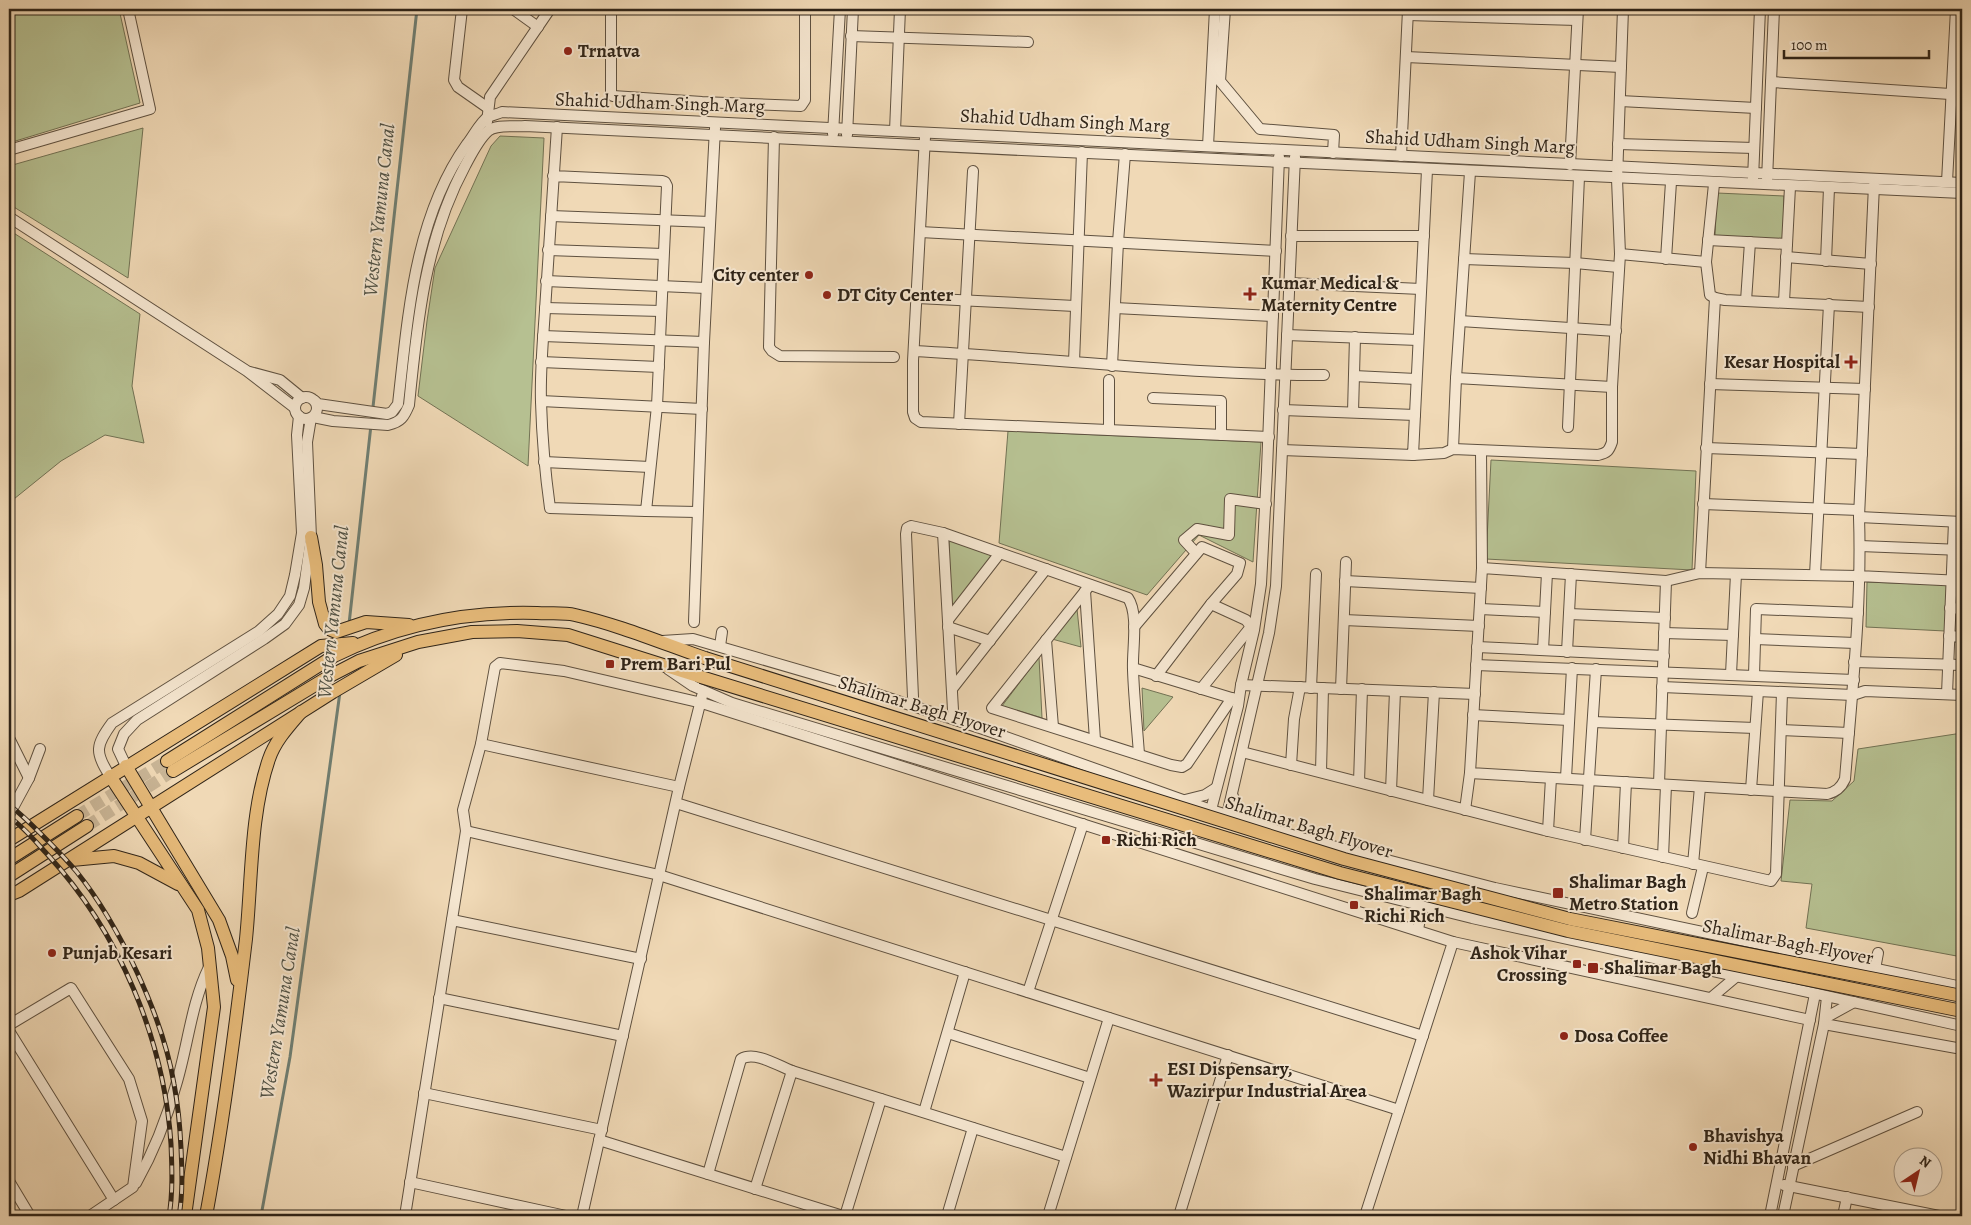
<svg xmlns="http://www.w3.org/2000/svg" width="1971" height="1225" font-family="Alegreya,serif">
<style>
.green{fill:#b6c091;stroke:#727254}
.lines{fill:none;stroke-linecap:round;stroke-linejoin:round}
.stream{stroke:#6f7e72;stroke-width:3}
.major-tunnel{stroke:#c9b596;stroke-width:12;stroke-dasharray:12 6;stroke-linecap:butt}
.minor-casing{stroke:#5f5140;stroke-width:12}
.major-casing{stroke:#2f2418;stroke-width:14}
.minor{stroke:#f5e6d0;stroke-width:10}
.major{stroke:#e8bc7b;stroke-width:12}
.rail-casing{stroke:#2f2418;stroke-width:5}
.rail{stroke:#f5e6d0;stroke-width:3;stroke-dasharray:9;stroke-linecap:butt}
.major-bridge-casing{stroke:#2f2418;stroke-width:14;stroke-linecap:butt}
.major-bridge{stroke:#e8bc7b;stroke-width:12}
.poi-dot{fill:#8f2418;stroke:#f5e6d0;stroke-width:2}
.labels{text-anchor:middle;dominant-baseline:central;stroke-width:4;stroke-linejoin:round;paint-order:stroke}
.poi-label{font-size:19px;font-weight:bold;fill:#2f2418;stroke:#f5e6d0;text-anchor:start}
.street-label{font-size:19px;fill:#2f2418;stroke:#f5e6d0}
.water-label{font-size:20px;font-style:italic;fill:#4f5145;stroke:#f5e6d0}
</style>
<rect width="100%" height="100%" fill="#f0d9b6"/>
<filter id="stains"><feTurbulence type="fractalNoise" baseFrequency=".004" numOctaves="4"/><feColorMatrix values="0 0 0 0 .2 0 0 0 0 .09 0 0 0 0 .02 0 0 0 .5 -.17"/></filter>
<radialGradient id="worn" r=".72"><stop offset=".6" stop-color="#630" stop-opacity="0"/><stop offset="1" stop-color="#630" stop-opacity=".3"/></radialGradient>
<g class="green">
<path d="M9 9H119L140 103 9 143Z"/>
<path d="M143 128 128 278 9 204V166Z"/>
<path d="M500 136 544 138 528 466 418 396 427 321 435 268 491 146Z"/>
<path d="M1717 193 1784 196 1783 240 1715 236Z"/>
<path d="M9 230 140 314 132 386 144 443 105 435 61 461 9 503Z"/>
<path d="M1008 431 1261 442 1253 562 1199 535 1147 595 999 543Z"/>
<path d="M1491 460 1696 471 1692 570 1486 559Z"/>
<path d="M949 540 993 556 951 609Z"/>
<path d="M1867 582 1947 585 1945 631 1866 627Z"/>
<path d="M1077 609 1081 647 1052 639Z"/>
<path d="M1039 657 1042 718 1002 706Z"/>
<path d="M1142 688 1173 697 1144 731Z"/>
<path d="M1962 733V957L1806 928 1812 884 1781 881 1790 800 1832 801 1854 781 1858 749Z"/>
</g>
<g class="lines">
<g class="stream">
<path d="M349 624 417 9"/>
<path d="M261 1216 290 1057 340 692"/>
</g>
<g class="major-tunnel">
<path d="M77 816 167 761"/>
<path d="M87 826 173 771"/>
</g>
<g class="minor-casing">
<g id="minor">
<path d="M462 9 454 80 458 87 488 108"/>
<path d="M513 9 538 27"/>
<path d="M611 9V92L613 96 702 102 801 106 805 100V9"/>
<path d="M1225 9 1220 81 1260 129 1334 135 1333 153"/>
<path d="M1408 15 1577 20"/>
<path d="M851 36 1028 42"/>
<path d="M1406 57 1621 67"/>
<path d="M1771 82 1950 94"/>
<path d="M1620 101 1756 108"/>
<path d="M487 122 490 97 550 9"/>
<path d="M895 131 900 9"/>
<path d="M833 134 840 9"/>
<path d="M847 135 853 9"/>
<path d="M774 137 769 347 772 351 780 356 894 357"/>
<path d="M925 137 913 361V412L915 418 921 422 1269 437"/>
<path d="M1618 144 1754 148"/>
<path d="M1208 146 1215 9"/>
<path d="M9 150 150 109 128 9"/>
<path d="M1401 156 1408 10"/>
<path d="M1570 165 1578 9"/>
<path d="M553 176 662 181 665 182 667 186 657 406 646 511 550 508C545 472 542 437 541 402 540 371 543 340 545 310 549 249 553 188 557 127"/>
<path d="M1753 179 1760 9"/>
<path d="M1767 180 1774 9"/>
<path d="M1947 182 1956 9"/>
<path d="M1714 184 1706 262 1710 295 1715 298 1725 300 1869 307"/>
<path d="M1874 185 1859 517C1862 604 1852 692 1845 779 1841 788 1836 792 1827 794L1470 773 1482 568 1666 581 1700 573 1858 576 1962 581"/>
<path d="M551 216 710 222"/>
<path d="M9 217 247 371 295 408"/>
<path d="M920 232 1276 251"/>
<path d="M1291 236H1424"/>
<path d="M1708 240 1787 244"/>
<path d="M548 250 663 254"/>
<path d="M1620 254 1706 262"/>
<path d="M1786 257 1871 264"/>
<path d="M1464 259 1575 263 1618 267"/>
<path d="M1666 259 1671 182"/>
<path d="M1826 261 1829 188"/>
<path d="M546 281 706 288"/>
<path d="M1289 283 1421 289"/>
<path d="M917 298 1075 306"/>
<path d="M1746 301 1750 242"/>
<path d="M1784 302 1790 187"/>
<path d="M545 308 661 311"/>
<path d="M1115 308 1273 316"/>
<path d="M1460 321 1616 331"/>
<path d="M1287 335 1418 340"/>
<path d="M543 336 704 342"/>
<path d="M914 351C1051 358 1187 375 1324 375"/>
<path d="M541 362 659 367"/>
<path d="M1074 362 1082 152"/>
<path d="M1112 366 1118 242 1125 154"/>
<path d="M250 372 280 380 302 398"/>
<path d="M1354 376 1416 379"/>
<path d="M1456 378 1612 387"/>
<path d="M1710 384 1865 389"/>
<circle cx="306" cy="408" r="11"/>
<path d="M1153 398 1221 401V435"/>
<path d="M315 401 318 404 387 414 392 412 398 404C408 317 414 218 467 144 473 137 480 122 488 117 492 115 498 114 502 112L1962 183"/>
<path d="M541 401 702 409"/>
<path d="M1283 410 1415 415"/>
<path d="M1353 412 1355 337"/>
<path d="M313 417 333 421 388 425C401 422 404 417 409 405 417 323 425 240 465 166 471 155 478 140 488 131 496 124 514 127 525 126 1004 148 1483 175 1962 193"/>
<path d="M959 424 973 171"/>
<path d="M1568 427 1579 177"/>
<path d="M1109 430V380"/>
<path d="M1706 448 1862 454"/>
<path d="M1453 449 1456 378 1470 172"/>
<path d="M1282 450 1413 455 1427 170"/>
<path d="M1481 451 1482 568"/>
<path d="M1413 455 1444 453 1453 449 1598 455C1607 453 1609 451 1612 442V387L1620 254 1617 179 1623 9"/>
<path d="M544 462 650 467"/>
<path d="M1703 504 1859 510"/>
<path d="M646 511 697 512"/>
<path d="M1859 517 1962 522"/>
<path d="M943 533 953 710"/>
<path d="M1860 546 1962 550"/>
<path d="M1196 553 1184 540 1197 529 1229 535 1230 499 1266 504"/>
<path d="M1700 573 1715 298"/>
<path d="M1815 575 1829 304"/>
<path d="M1345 581 1481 588"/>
<path d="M1090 585 992 708 1171 765 1182 767 1187 764 1232 698"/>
<path d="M1085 591 1095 740"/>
<path d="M1950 608 1962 609"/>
<path d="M1480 609 1545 612"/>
<path d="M1569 614 1665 618"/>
<path d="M948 620 1000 553"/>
<path d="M1344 620 1479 626"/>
<path d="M694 622 704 342 715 128"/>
<path d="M948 627 990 641"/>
<path d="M1134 627 1202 547 1240 563 1237 574 1211 604 1156 676"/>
<path d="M1664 633 1733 635"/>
<path d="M1949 636 1962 637"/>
<path d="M1755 639 1855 643"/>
<path d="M1046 640 1053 727"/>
<path d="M662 641 693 639 837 681 986 730 1211 810 1302 838 1495 888 1962 987"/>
<path d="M720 646 722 632"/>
<path d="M1477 647 1664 656"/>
<path d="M1543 650 1547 573"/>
<path d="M1567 652 1571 574"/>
<path d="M1854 662 1962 665"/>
<path d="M1476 665 1854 680"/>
<path d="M1133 668 1238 700"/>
<path d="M668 669 693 686 732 703 1315 879 1472 918 1962 1026"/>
<path d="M1731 674 1736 574"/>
<path d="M1754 675 1756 609 1858 613"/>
<path d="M1241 685 1475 694"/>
<path d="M1662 687 1853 695 1865 691 1962 695"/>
<path d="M1311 688 1316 574"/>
<path d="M952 689 1046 569"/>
<path d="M1201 689 1250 628 1249 624 1246 620 1211 604"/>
<path d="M1341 689 1346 562"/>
<path d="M1947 694 1954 522"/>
<path d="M913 697 906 534 907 528 911 526 943 533 1128 598C1139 614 1132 650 1133 670 1134 698 1137 726 1139 754"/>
<path d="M1473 715 1569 720"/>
<path d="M1593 722 1755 728"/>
<path d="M1781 730 1849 733"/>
<path d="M9 738 29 778"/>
<path d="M1242 752 1544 830 1771 881 1776 874 1782 692"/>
<path d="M1291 765 1294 719 1300 687"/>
<path d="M126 766 118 749 124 734 137 720 264 639 285 624 299 605 304 588 311 537 307 442 311 418"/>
<path d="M1321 772 1323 688"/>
<path d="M110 776C94 752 96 745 112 723L259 631 278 614 290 596 295 575 302 533 297 435 299 416"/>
<path d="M1566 778 1572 668"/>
<path d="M1359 782 1362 689"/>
<path d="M1659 784 1666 581"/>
<path d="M679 787 481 744 495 667 500 663 564 671 702 703 1453 942 1810 1020"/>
<path d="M1751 790 1758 691"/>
<path d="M1391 791 1395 691"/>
<path d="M1232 794 1240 814 1247 821"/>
<path d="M1185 800 1205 795 1216 788"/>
<path d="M1428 800 1434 692"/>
<path d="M676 803 1423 1036"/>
<path d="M1211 810 1238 706 1241 685 1254 630 1261 584 1267 470 1279 157"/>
<path d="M1465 810 1470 773"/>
<path d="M9 815 29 778 40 749"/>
<path d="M1227 815 1269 633 1276 586 1295 157"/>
<path d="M466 831 463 810 481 744"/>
<path d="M1548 831 1551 778"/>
<path d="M1585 840 1596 669"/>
<path d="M1623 848 1626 782"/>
<path d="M1663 857 1666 785"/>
<path d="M1693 864 1700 787"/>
<path d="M1692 913 1703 867"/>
<path d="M452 920 641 959"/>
<path d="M1418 930 1422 907"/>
<path d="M1875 969 1878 953"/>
<path d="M1028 992 1083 824"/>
<path d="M1712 997 1737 976"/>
<path d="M439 998 623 1036"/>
<path d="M1825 1018 1854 1002"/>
<path d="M1824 1024 1962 1049"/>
<path d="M9 1025 71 988 129 1079 142 1121 133 1187 90 1216"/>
<path d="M9 1031 114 1200"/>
<path d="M948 1033 1090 1078"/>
<path d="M424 1093 602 1130"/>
<path d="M924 1112 965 972"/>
<path d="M599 1140 843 1216"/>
<path d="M1793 1166 1917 1112"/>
<path d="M708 1174 741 1059C755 1051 777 1065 792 1071L1066 1157"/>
<path d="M9 1181 30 1216"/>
<path d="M410 1182 566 1216"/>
<path d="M136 1183C153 1153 167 1118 176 1085 188 1046 191 1004 209 967"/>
<path d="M1784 1185 1939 1216"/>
<path d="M755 1189 792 1071"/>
<path d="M405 1216 466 831 659 875 1399 1110"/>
<path d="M582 1216 679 787 702 696"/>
<path d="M845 1216 881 1099"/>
<path d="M947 1216 973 1128"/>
<path d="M1048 1216 1109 1018"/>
<path d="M1179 1216 1228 1055"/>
<path d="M1365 1216 1453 942"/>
<path d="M1770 1216 1815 994"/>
<path d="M1783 1216 1824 1024 1827 997"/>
<path d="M1843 1216 1847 1197"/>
</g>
</g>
<g class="major-casing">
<g id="major">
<path d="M311 537 316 565 319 602 325 624 329 629 336 632 366 622 409 625"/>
<path d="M167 761 334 656C397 625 467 611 537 613 549 614 563 612 575 615 619 625 662 643 705 658"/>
<path d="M126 766 219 920 232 956 237 980"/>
<path d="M173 771 330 676 359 661 418 642 472 632 517 631 568 635 701 677"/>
<path d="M110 776 198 910 208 948 214 1007 185 1216"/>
<path d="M9 840 321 646 353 643"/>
<path d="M9 859 77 816"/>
<path d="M72 860 114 856 139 863 178 884"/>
<path d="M9 876 87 826"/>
<path d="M9 895 19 891 333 692 396 655"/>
<path d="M206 1216C223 1124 235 1032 246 939 252 880 250 814 269 759 275 741 289 726 301 712"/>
</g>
</g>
<use href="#minor" class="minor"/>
<use href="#major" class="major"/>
<g class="rail-casing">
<g id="rail">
<path d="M9 805C20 813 30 823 40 833 52 845 65 858 76 871 119 924 163 1017 174 1084 178 1105 180 1127 181 1148 182 1170 183 1194 179 1216"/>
<path d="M9 817C23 826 35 841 47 854 119 932 164 1038 171 1144 172 1168 173 1193 169 1216"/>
</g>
</g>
<use href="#rail" class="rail"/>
<g class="major-bridge-casing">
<g id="major-bridge">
<path d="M705 658 1344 859 1570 919 1962 996"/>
<path d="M701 677 1340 873 1568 931 1962 1011"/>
</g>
</g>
<use href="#major-bridge" class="major-bridge"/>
</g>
<g class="poi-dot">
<circle cx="568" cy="51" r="5"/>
<circle cx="809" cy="275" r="5"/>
<path d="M1247.5 286.5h5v5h5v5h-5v5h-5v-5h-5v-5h5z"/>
<circle cx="827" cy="295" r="5"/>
<path d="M1848.5 354.5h5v5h5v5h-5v5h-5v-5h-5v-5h5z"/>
<rect x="605" y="659" width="10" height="10" rx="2.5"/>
<rect x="1101" y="835" width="10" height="10" rx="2.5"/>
<rect x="1552" y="887" width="12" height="12" rx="2.5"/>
<rect x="1349" y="900" width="10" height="10" rx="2.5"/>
<circle cx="52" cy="953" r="5"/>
<rect x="1572" y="959" width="10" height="10" rx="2.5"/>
<rect x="1587" y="962" width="12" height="12" rx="2.5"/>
<circle cx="1564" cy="1036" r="5"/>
<path d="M1153.5 1072.5h5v5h5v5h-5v5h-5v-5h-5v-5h5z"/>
<circle cx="1693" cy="1147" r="5"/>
</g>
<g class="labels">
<g class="poi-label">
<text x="578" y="51">Trnatva</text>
<text x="799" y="275" text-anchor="end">City center</text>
<text x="1261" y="283">Kumar Medical &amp;<tspan x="1261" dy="22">Maternity Centre</tspan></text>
<text x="837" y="295">DT City Center</text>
<text x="1840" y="362" text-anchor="end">Kesar Hospital</text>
<text x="620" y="664">Prem Bari Pul</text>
<text x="1116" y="840">Richi Rich</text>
<text x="1569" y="882">Shalimar Bagh<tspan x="1569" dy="22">Metro Station</tspan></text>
<text x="1364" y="894">Shalimar Bagh<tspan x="1364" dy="22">Richi Rich</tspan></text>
<text x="62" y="953">Punjab Kesari</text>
<text x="1567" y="953" text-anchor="end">Ashok Vihar<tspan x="1567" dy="22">Crossing</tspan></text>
<text x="1604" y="968">Shalimar Bagh</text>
<text x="1574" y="1036">Dosa Coffee</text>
<text x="1167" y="1069">ESI Dispensary,<tspan x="1167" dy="22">Wazirpur Industrial Area</tspan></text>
<text x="1703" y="1136">Bhavishya<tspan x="1703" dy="22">Nidhi Bhavan</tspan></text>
</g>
<g class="street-label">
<text transform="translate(660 103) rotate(2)">Shahid Udham Singh Marg</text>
<text transform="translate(1065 121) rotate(3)">Shahid Udham Singh Marg</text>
<text transform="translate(1470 142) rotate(3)">Shahid Udham Singh Marg</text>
<text transform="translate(922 707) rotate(17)">Shalimar Bagh Flyover</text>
<text transform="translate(1309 827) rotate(17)">Shalimar Bagh Flyover</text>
<text transform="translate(1788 942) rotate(11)">Shalimar Bagh Flyover</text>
</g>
<g class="water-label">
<text transform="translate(379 210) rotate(-84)">Western Yamuna Canal</text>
<text transform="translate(333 612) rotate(-84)">Western Yamuna Canal</text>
<text transform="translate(280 1013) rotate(-81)">Western Yamuna Canal</text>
</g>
</g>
<rect width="1971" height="1225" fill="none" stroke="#f0d9b6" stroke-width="30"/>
<rect x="10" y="10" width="1951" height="1205" fill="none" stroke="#2f2418" stroke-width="2.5"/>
<rect x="15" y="15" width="1941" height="1195" fill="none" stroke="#2f2418"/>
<g transform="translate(1918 1172) rotate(35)"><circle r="24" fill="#f5e6d0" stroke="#a69886"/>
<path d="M0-4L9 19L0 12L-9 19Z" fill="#8f2418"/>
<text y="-8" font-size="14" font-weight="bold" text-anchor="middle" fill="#2f2418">N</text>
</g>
<path d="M1784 50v8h145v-8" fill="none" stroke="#2f2418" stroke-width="2.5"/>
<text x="1791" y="50" font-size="15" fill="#2f2418" stroke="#f5e6d0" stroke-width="4" paint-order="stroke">100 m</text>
<rect width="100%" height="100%" filter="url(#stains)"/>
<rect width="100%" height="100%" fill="url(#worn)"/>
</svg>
